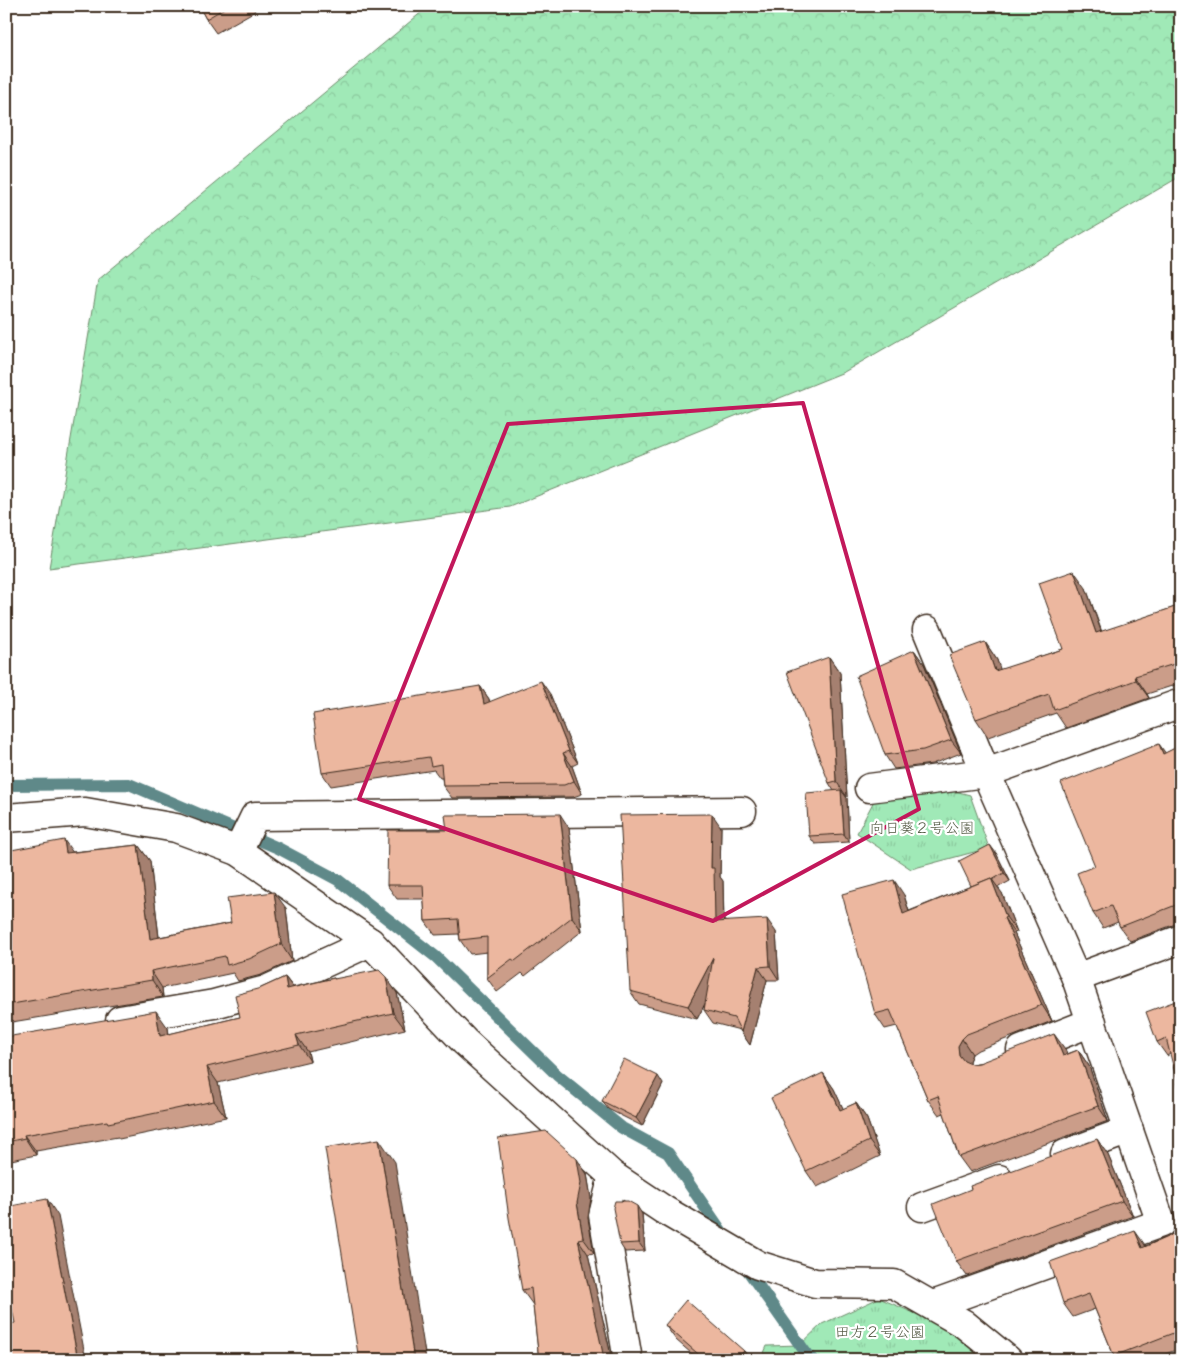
<svg xmlns="http://www.w3.org/2000/svg" width="1187" height="1366" font-family="Delius,'Klee One',sans-serif">
<style>
.grass{fill:url(#grass-tufts);stroke:#6e8a6a}
.forest{fill:url(#forest-crowns);stroke:#6e8a6a}
.lines{fill:none;stroke-linecap:round;stroke-linejoin:round}
.stream{stroke:#5f8989;stroke-width:12}
.minor-casing{stroke:#3b2a1e;stroke-width:31}
.minor{stroke:#fff;stroke-width:28}
.wall{fill:#cb9d89;stroke:#3b2a1e}
.shaded-wall{fill:#a5806f;stroke:#3b2a1e}
.building{fill:#ecb79f;stroke:#3b2a1e}
.marked{fill:none;stroke:#c2185b;stroke-width:4;stroke-linejoin:round}
.labels{text-anchor:middle;dominant-baseline:central;stroke-width:4.5;stroke-linejoin:round;paint-order:stroke}
.park-label{font-size:15px;fill:#545a44;stroke:#fff}
</style>
<defs>
<pattern id="grass-tufts" width="24" height="20" patternUnits="userSpaceOnUse" patternTransform="scale(1.25)"><rect width="24" height="20" fill="#a0e9b7"/><path d="M3 7l-1-3M5 7V3M7 7l1-3M15 17l-1-3M17 17v-4M19 17l1-3" fill="none" stroke="#8bc89d"/></pattern>
<pattern id="forest-crowns" width="20" height="18" patternUnits="userSpaceOnUse" patternTransform="scale(1.25)"><rect width="20" height="18" fill="#a0e9b7"/><path d="M2 6a3 3 0 1 1 6 0M12 15a3 3 0 1 1 6 0" fill="none" stroke="#8bc89d"/></pattern>
</defs>
<rect width="100%" height="100%" fill="#fff"/>
<filter id="ink" filterUnits="userSpaceOnUse"><feTurbulence type="fractalNoise" baseFrequency=".02" numOctaves="2"/><feDisplacementMap in="SourceGraphic" scale="10" xChannelSelector="R" yChannelSelector="G"/><feConvolveMatrix kernelMatrix="1 2 1 2 8 2 1 2 1" color-interpolation-filters="sRGB"/></filter>
<g filter="url(#ink)">
<g class="grass">
<path d="M931 785 970 795 989 848 911 869 857 833 876 797Z"/>
<path d="M879 1298 956 1331 989 1360H761L767 1346 800 1345 822 1324Z"/>
</g>
<path class="forest" d="M429 6H1181V176L844 372 510 507 49 568 98 280Z"/>
<g class="lines">
<g class="stream">
<path d="M6 785 129 784 278 848 338 880 436 957 557 1075 622 1128 668 1153 726 1238"/>
<path d="M744 1265 808 1356 813 1360"/>
</g>
<g class="minor-casing">
<g id="minor">
<path d="M927 630 986 773 1076 978 1161 1223 933 1305"/>
<path d="M869 788 986 773 1181 703"/>
<path d="M6 818 85 812 176 828 238 851 370 942 465 1042 613 1176 664 1210 758 1265 815 1283 894 1284 964 1324 1008 1360"/>
<path d="M238 851 255 816 742 811"/>
<path d="M1076 978 1181 939"/>
<path d="M120 1020 214 1004 266 990 370 942"/>
<path d="M1021 1050 1092 1022"/>
<path d="M1065 1154 1129 1130"/>
<path d="M613 1176 603 1215 628 1360"/>
<path d="M922 1207 999 1179"/>
</g>
</g>
<use href="#minor" class="minor"/>
</g>
<g class="wall">
<path d="M199 6H252L255 11 216 33 206 19Z"/>
<path d="M1086 588 1102 632 1181 605V683L1147 694 1149 698 1066 728 1056 713 988 737 976 719 985 642 997 660 1000 670 1063 649Z"/>
<path d="M914 650 924 664 961 753 932 764 894 769 885 755Z"/>
<path d="M829 657 840 673 847 797H846L847 798 849 842 815 844 809 836 834 791 829 783Z"/>
<path d="M480 686 489 699 490 702 550 694 578 763 572 766 582 794 573 797 452 798 443 786 442 778H440L434 770 331 786 322 773Z"/>
<path d="M1181 745V922L1130 941 1120 927 1118 922 1103 928 1093 913 1095 866 1166 753Z"/>
<path d="M721 827 720 877 723 881 724 921 776 932 779 980H767L750 1045 740 1030 713 1023 704 1010 705 1004 697 1019 639 1004 630 991Z"/>
<path d="M569 828 582 931 525 976 522 973 497 992 487 978V952L470 954 460 940 459 934 435 935 425 921 424 899H397L387 885Z"/>
<path d="M138 845 150 861 159 937 231 923 286 908 292 961 261 975 238 981 233 973 162 988 163 997 6 1023V851L72 852Z"/>
<path d="M996 853 1010 881 997 888 1002 893 1017 932 1014 933 1052 1021 978 1050 972 1054 969 1061V1063L971 1064 1065 1049 1067 1054 1078 1050 1089 1066 1108 1121 970 1172 959 1157 944 1113 939 1115 928 1100 897 1026 885 1029 875 1014 904 895 909 911 971 886Z"/>
<path d="M285 977 293 987 334 978 335 979 397 993 405 1029 308 1052 310 1061 218 1083 226 1117 119 1139 118 1137 36 1151V1155L6 1161V1037L168 1028 169 1034 240 1017 261 988Z"/>
<path d="M1181 999 1170 1054 1167 1056 1157 1042Z"/>
<path d="M823 1073 834 1089 843 1109 856 1103 867 1119 880 1156 817 1187 806 1171Z"/>
<path d="M663 1084 642 1126 608 1109 602 1101Z"/>
<path d="M1108 1155 1133 1216 967 1276 956 1261Z"/>
<path d="M587 1174 591 1198 588 1218 594 1253 588 1254 612 1360H539L533 1305 522 1290Z"/>
<path d="M642 1214 645 1251 625 1252 620 1244Z"/>
<path d="M1181 1231V1348L1150 1360H1116L1114 1356 1095 1309 1073 1317 1063 1303 1145 1246Z"/>
<path d="M665 1325 744 1351 750 1360H699L676 1340Z"/>
</g>
<g class="shaded-wall">
<path d="M1074 571 1086 588 1108 651 1096 633Z"/>
<path d="M985 642 997 660 1007 689 995 671Z"/>
<path d="M914 650 924 664 961 753 951 740Z"/>
<path d="M829 657 840 673 847 797 836 781Z"/>
<path d="M1135 676 1147 694 1149 698 1136 680Z"/>
<path d="M541 681 550 694 578 763 569 751Z"/>
<path d="M480 686 489 699 492 717 484 704Z"/>
<path d="M1159 744 1169 758 1163 754Z"/>
<path d="M563 753 572 766 582 794 574 781Z"/>
<path d="M841 790 847 798 849 842 844 834Z"/>
<path d="M560 814 569 828 582 931 572 917Z"/>
<path d="M712 814 721 827 720 877 723 881 724 935 715 922 711 868Z"/>
<path d="M64 840 76 857 66 853Z"/>
<path d="M138 845 150 861 161 955 150 939Z"/>
<path d="M990 845 996 853 1010 881 1004 873Z"/>
<path d="M991 878 1002 893 1017 932 1006 917Z"/>
<path d="M894 880 904 895 914 929 903 914Z"/>
<path d="M274 892 286 908 292 961 281 944Z"/>
<path d="M1004 918 1014 933 1052 1021 1042 1005Z"/>
<path d="M767 919 776 932 779 980 770 966Z"/>
<path d="M713 958 722 971 697 1019 688 1006Z"/>
<path d="M758 967 767 980 750 1045 741 1032Z"/>
<path d="M151 971 162 988 163 997 152 980Z"/>
<path d="M285 977 297 993 287 989Z"/>
<path d="M386 977 397 993 405 1029 393 1013Z"/>
<path d="M156 1011 168 1028 171 1052 160 1036Z"/>
<path d="M1054 1034 1065 1049 1074 1071 1063 1056Z"/>
<path d="M296 1035 308 1052 310 1061 299 1045Z"/>
<path d="M962 1039 972 1054 969 1061 970 1070 959 1055 958 1046Z"/>
<path d="M1078 1050 1089 1066 1108 1121 1098 1106Z"/>
<path d="M207 1067 218 1083 226 1117 214 1101Z"/>
<path d="M823 1073 834 1089 851 1125 840 1110Z"/>
<path d="M658 1076 663 1084 642 1126 636 1118Z"/>
<path d="M856 1103 867 1119 880 1156 869 1141Z"/>
<path d="M24 1135 36 1151V1155L25 1138Z"/>
<path d="M379 1139 395 1162 426 1360H414Z"/>
<path d="M1097 1139 1108 1155 1133 1216 1122 1201Z"/>
<path d="M577 1159 587 1174 591 1198 588 1218 594 1253 583 1238 577 1203Z"/>
<path d="M47 1199 58 1216 86 1360H78Z"/>
<path d="M637 1206 642 1214 645 1251 639 1243Z"/>
<path d="M1135 1231 1145 1245 1152 1262 1142 1248Z"/>
<path d="M578 1239 588 1254 612 1360H604Z"/>
<path d="M744 1351 750 1360H736Z"/>
</g>
<g class="building">
<path d="M199 6H228L206 19Z"/>
<path d="M1074 571 1096 633 1181 605V662L1135 676 1136 680 1054 710 1049 694 976 719 949 655 985 642 995 671 1063 649 1039 583Z"/>
<path d="M914 650 951 740 923 750 885 755 856 676Z"/>
<path d="M829 657 836 781 829 783 787 672Z"/>
<path d="M541 681 569 751 563 753 574 781 564 785 443 786 441 764 431 766 429 757 322 773 313 714 480 686 484 704Z"/>
<path d="M1159 744 1163 754 1181 745V903L1120 927 1111 906 1093 913 1077 873 1095 866 1061 783Z"/>
<path d="M841 790 844 834 809 836 806 793Z"/>
<path d="M560 814 572 917 515 961 512 959 487 978V937L460 940 458 919 425 921 423 885H387L388 830H447L445 815Z"/>
<path d="M712 814 711 868H714L715 922 767 919 770 966 758 967 741 1032 734 1018 704 1010 713 958 688 1006 630 991 620 815Z"/>
<path d="M64 840 66 853 138 845 150 939 231 923 227 898 274 892 281 944 249 959 227 965 225 956 151 971 152 980 6 1005V851Z"/>
<path d="M990 845 1004 873 992 880 991 878 971 886 959 861Z"/>
<path d="M991 878 1006 917 1004 918 1042 1005 967 1034 962 1039 958 1046 959 1055 964 1061 971 1064 979 1063 1054 1034 1063 1056 1078 1050 1098 1106 959 1157 938 1096 928 1100 890 1010 875 1014 842 894 894 880 903 914Z"/>
<path d="M379 970 386 977 393 1013 296 1035 299 1045 207 1067 214 1101 108 1123 107 1121 24 1135 25 1138 6 1142V1037L156 1011 160 1036 240 1017 235 995 261 988 285 977 287 989 334 978V979Z"/>
<path d="M1181 999V1097L1166 1038 1157 1042 1146 1012Z"/>
<path d="M624 1059 658 1076 636 1118 602 1101Z"/>
<path d="M823 1073 840 1110 856 1103 869 1141 806 1171 771 1098Z"/>
<path d="M546 1131 577 1159 581 1183 577 1203 583 1238 578 1239 602 1349 604 1360H539L531 1288 522 1290 509 1218 498 1138Z"/>
<path d="M379 1139 414 1360H359L325 1148Z"/>
<path d="M1097 1139 1122 1201 956 1261 933 1204 971 1189 970 1186Z"/>
<path d="M47 1199 78 1360H6V1325L15 1323 6 1281V1207Z"/>
<path d="M615 1201H628L637 1206 639 1243 620 1244 613 1208Z"/>
<path d="M1135 1231 1142 1248 1181 1231V1330L1114 1356 1089 1294 1063 1303 1050 1262Z"/>
<path d="M686 1300 744 1351 736 1360H705L665 1325Z"/>
</g>
</g>
<path class="marked" d="M803 403 919 809 713 921 359 799 508 424Z"/>
<g class="labels">
<g class="park-label">
<text x="922" y="827">向日葵２号公園</text>
<text x="880" y="1331">田方２号公園</text>
</g>
</g>
<rect width="1187" height="1366" fill="none" stroke="#fff" stroke-width="25"/>
<rect x="12" y="12" width="1162" height="1341" fill="none" stroke="#3b2a1e" stroke-width="2" filter="url(#ink)"/>
</svg>
